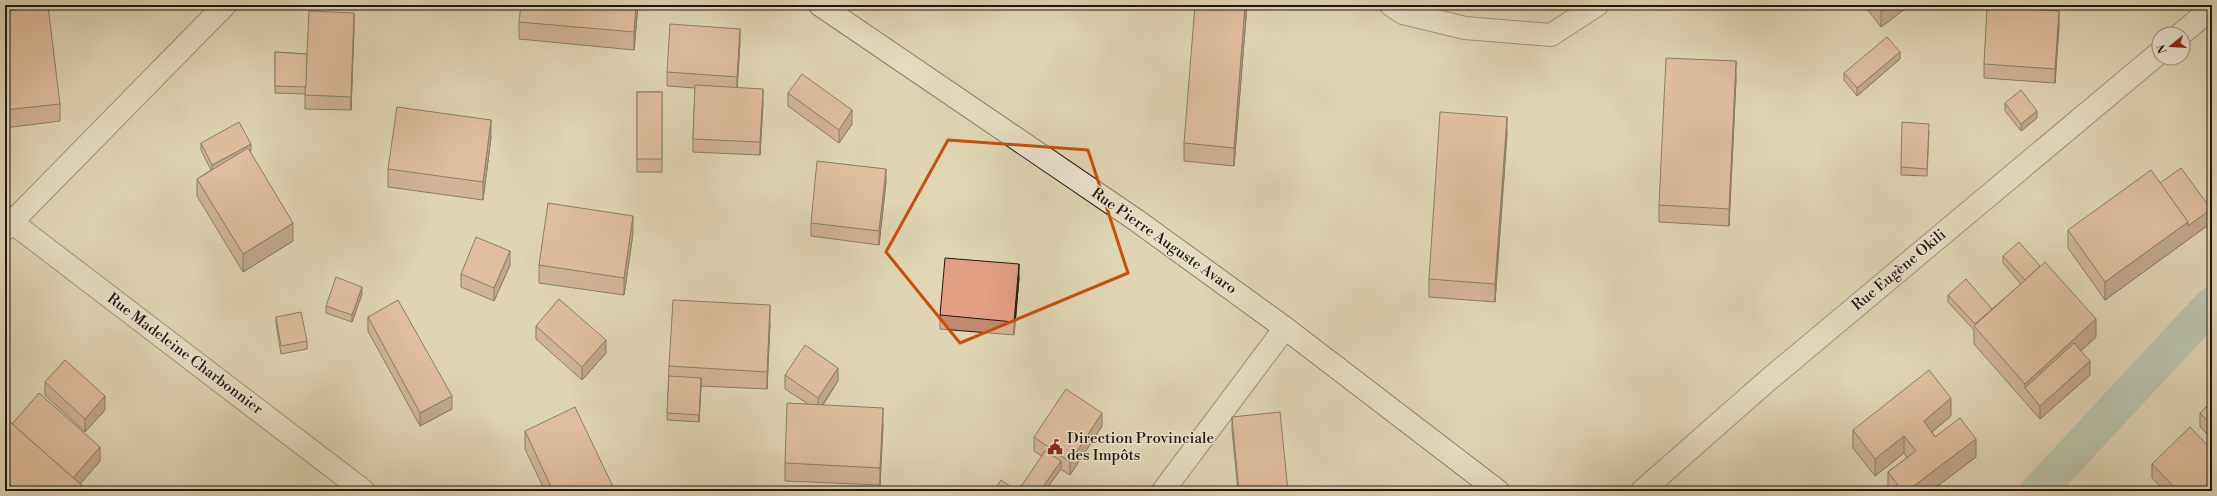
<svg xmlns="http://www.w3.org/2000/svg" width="2217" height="496" font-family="'Libre Bodoni',serif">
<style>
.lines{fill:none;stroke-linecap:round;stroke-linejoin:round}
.canal{stroke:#93b9ab;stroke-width:35}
.street-casing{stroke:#504636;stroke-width:24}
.secondary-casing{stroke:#21160d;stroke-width:24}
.street{stroke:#eae4ce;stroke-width:22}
.secondary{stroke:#eae4ce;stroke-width:22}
.wall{fill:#c28971;stroke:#21160d}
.shaded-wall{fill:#9e6f5c;stroke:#21160d}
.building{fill:#e19f83;stroke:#21160d}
.marked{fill:none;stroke:#ca4f0c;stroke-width:3;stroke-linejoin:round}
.labels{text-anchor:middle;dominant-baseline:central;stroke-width:3;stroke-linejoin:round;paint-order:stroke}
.street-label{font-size:15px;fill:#21160d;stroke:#eae4ce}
.poi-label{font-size:15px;fill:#21160d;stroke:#eae4ce;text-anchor:start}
</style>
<rect width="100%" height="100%" fill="#dfd6b3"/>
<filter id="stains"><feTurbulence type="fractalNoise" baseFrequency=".005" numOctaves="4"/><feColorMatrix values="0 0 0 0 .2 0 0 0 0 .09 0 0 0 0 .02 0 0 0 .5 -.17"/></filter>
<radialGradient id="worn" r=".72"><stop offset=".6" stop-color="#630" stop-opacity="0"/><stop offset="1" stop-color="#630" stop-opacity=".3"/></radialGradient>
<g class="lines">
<path class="canal" d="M2038 491 2212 304"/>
<g class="street-casing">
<g id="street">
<path d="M1391 5 1403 13 1465 28 1551 35 1597 5"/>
<path d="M2181 34 2212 8"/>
<path d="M5 217 364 491"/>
<path d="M5 229 225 5"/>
<path d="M1163 491 1285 328"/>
<path d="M1642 491 1767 381 2159 53"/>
</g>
</g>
<g class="secondary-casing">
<path id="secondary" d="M820 5 1136 220 1285 328 1498 491"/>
</g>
<use href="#street" class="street"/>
<use href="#secondary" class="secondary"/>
</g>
<g class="wall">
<path d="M122 5H130L128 9Z"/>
<path d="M638 5 634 50 519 39V22Z"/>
<path d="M1247 5 1234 166 1184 161V143Z"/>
<path d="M1864 5H1910L1881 27Z"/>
<path d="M5 11 60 104V121L5 128Z"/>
<path d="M2059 25 2055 83 1984 78V64Z"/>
<path d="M354 27 351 110 305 109V94L275 93V52L307 54Z"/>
<path d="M740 42 737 87 763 102 760 155 693 152V139L695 88 667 86V72Z"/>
<path d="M1900 59 1857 96 1844 80V73Z"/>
<path d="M1736 79 1729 226 1659 222V205Z"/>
<rect x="637" y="92" width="25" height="80"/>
<path d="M788 93 852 124 839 143 788 106Z"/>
<path d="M2005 103 2037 118 2021 131 2005 111Z"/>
<path d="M2211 105H2212V124L2211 123Z"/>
<path d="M1929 131 1927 176 1901 175V167Z"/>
<path d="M1507 134 1495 302 1429 297V279Z"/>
<path d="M491 137 483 200 388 187V169Z"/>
<path d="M201 143 251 151 250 152 293 241 243 272 197 196V179L211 170 201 150Z"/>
<path d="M886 182 879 245 811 236V223Z"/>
<path d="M2160 183 2211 223 2105 300 2068 248V230Z"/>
<path d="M633 233 624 295 539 283V265Z"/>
<path d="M2003 256 2096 337 2081 351 2090 375 2040 419 1974 344V330L1948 302V295L1992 309 2021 284 2003 263Z"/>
<path d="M510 265 494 301 461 287V274Z"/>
<path d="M1019 278 1014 335 940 329V315Z"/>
<path d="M362 294 352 322 326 313V306Z"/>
<path d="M276 317 307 341V349L281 354 276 324Z"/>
<path d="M368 317 452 409 420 426 368 331Z"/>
<path d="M770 323 767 389 701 386 699 422 667 420 669 366Z"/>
<path d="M536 326 606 353 582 380 536 339Z"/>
<path d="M785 375 838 381 823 405 883 425 880 485 785 481V463L808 404 785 389Z"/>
<path d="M45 382 105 410 85 432 45 395Z"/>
<path d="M2212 402V439L2200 427V413Z"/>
<path d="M1951 416 1932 432 1935 437 1976 457 1931 491H1889L1888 490V472L1907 458 1904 453 1875 476 1853 448V430Z"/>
<path d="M1232 417 1288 491H1238L1232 430Z"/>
<path d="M12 424 100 461 80 484 88 491H5V427Z"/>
<path d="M1102 426 1070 475 1060 469 1045 491 1042 456 1034 451V437Z"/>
<path d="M525 431 615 491H545L525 449Z"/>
<path d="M2152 464 2212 491H2165L2152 478Z"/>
</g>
<g class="shaded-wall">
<path d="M636 5H638L634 50V32Z"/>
<path d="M1245 5H1247L1234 166V148Z"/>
<path d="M1887 5H1910L1881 27V9Z"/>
<path d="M2059 11V25L2055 83V69Z"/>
<path d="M354 13V27L351 110V97Z"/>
<path d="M740 29V42L737 91V77Z"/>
<path d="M1900 52V59L1857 96V88Z"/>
<path d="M1736 61V79L1729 226V209Z"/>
<path d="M763 89V102L760 155V142Z"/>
<path d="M852 110V124L839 143V130Z"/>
<path d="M2037 111V118L2021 131V124Z"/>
<path d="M1507 117V134L1495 302V284Z"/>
<path d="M491 120V137L483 200V182Z"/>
<path d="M251 144V151L212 172V165Z"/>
<path d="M886 169V182L879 245V231Z"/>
<path d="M2211 209V223L2105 300V282L2188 222Z"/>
<path d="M633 216V233L624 295V278Z"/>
<path d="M293 223V241L243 272V254Z"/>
<path d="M510 251V265L494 301V288Z"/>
<path d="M1019 264V278L1014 335V322Z"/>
<path d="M362 287V294L352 322V315Z"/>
<path d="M770 305V323L767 389V372Z"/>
<path d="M2096 319V337L2031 395 2025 388V384Z"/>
<path d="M606 340V353L582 380V367Z"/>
<path d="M2090 361V375L2040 419V406Z"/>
<path d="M838 368V381L818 411V398Z"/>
<path d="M701 378V386L699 422V415Z"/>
<path d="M105 396V410L85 432V419Z"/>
<path d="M452 396V409L420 426V413Z"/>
<path d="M1951 398V416L1924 438V421Z"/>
<path d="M883 408V425L880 485V468Z"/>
<path d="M1102 413V426L1070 475V462Z"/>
<path d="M1904 436V453L1875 476V459Z"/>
<path d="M1976 439V457L1931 491H1907Z"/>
<path d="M100 447V461L74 491 71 480Z"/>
<path d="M1061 461V469L1045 491H1040Z"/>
</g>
<g class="building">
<path d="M521 5H636L634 32 519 22Z"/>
<path d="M1195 5H1245L1234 148 1184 143Z"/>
<path d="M1878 5H1887L1881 9Z"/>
<path d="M48 6 60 104 5 110V11Z"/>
<path d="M1987 7 2059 11 2055 69 1984 64Z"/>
<path d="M309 11 354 13 351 97 305 95Z"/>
<path d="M670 24 740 29 737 77 667 72Z"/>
<path d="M1887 37 1900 52 1857 88 1844 73Z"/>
<path d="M275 52 307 54 306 87 275 86Z"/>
<path d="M1666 58 1736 61 1729 209 1659 205Z"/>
<path d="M802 74 852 110 839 130 788 93Z"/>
<path d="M695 85 763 89 760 142 693 139Z"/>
<path d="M2021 90 2037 111 2021 124 2005 103Z"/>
<rect x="637" y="92" width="25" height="67"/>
<path d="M397 107 491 120 483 182 388 169Z"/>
<path d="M1440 112 1507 117 1495 284 1429 279Z"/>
<path d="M239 122 251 144 212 165 201 143Z"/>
<path d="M1902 122 1929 124 1927 169 1901 167Z"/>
<path d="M248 148 293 223 243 254 197 179Z"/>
<path d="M817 161 886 169 879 231 811 223Z"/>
<path d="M2181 168 2211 209 2188 226V222L2160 183Z"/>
<path d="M2151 170 2188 222 2105 282 2068 230Z"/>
<path d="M548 203 633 216 624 278 539 265Z"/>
<path d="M476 237 510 251 494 288 461 274Z"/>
<path d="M2019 242 2040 266 2025 280 2003 256Z"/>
<path d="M945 258 1019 264 1014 322 940 315Z"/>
<path d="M2045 262 2096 319 2025 384 1974 326Z"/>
<path d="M336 277 362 287 352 315 326 306Z"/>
<path d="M1966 279 1992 309 1975 324 1948 295Z"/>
<path d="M559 299 606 340 582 367 536 326Z"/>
<path d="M398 300 452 396 420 413 368 317Z"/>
<path d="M673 300 770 305 767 372 669 366Z"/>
<path d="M301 312 307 341 281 346 276 317Z"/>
<path d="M2074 343 2090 361 2040 406 2025 388Z"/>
<path d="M805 345 838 368 818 398 785 375Z"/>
<path d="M65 360 105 396 85 419 45 382Z"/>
<path d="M1929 370 1951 398 1924 421 1935 437 1960 418 1976 439 1907 491H1902L1888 472 1916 451 1904 436 1875 459 1853 430Z"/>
<path d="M669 376 701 378 699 415 667 413Z"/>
<path d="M1066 389 1102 413 1070 462 1034 437Z"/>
<path d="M39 393 100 447 73 478 12 424Z"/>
<path d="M2212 402V426L2200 413Z"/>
<path d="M787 403 883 408 880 468 785 463Z"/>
<path d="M575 407 615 491H553L525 431Z"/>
<path d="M1280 412 1288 491H1239L1232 417Z"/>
<path d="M10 422 88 491H9L5 487V427Z"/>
<path d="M2190 427 2212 450V491H2178L2152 464Z"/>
<path d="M1045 451 1061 461 1040 491H1018Z"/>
<path d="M1001 480 1017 491H994Z"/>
</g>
<path d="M0 0H2217V496H0ZM948 140 1088 150 1128 273 960 343 886 252Z" fill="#dfd6b3" fill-opacity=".55" fill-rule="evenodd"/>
<path class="marked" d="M948 140 1088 150 1128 273 960 343 886 252Z"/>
<defs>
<g id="civic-bare" transform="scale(1.2)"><path d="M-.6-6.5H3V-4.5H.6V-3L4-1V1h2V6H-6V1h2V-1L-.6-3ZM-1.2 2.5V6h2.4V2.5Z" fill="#8f2418" stroke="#eae4ce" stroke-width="2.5" paint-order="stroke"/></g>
</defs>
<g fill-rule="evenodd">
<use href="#civic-bare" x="1055" y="447"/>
</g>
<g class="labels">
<g class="street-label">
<text transform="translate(1164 241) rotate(35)">Rue Pierre Auguste Avaro</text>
<text transform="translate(1899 270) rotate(-40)">Rue Eugène Okili</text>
<text transform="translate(185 354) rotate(37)">Rue Madeleine Charbonnier</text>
</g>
<g class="poi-label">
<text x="1067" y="438">Direction Provinciale<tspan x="1067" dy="17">des Impôts</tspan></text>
</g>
</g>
<rect width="2217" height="496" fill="none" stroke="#dfd6b3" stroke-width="20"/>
<rect x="6" y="6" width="2205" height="484" fill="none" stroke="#21160d" stroke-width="2"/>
<rect x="10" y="10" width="2197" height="476" fill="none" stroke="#21160d"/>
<g transform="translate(2171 46) rotate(252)"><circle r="19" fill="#eae4ce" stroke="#9a9281"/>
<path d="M0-3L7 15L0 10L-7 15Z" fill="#8f2418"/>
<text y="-6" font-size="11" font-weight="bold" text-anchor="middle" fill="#21160d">N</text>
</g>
<rect width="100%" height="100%" filter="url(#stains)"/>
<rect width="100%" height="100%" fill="url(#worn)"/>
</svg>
